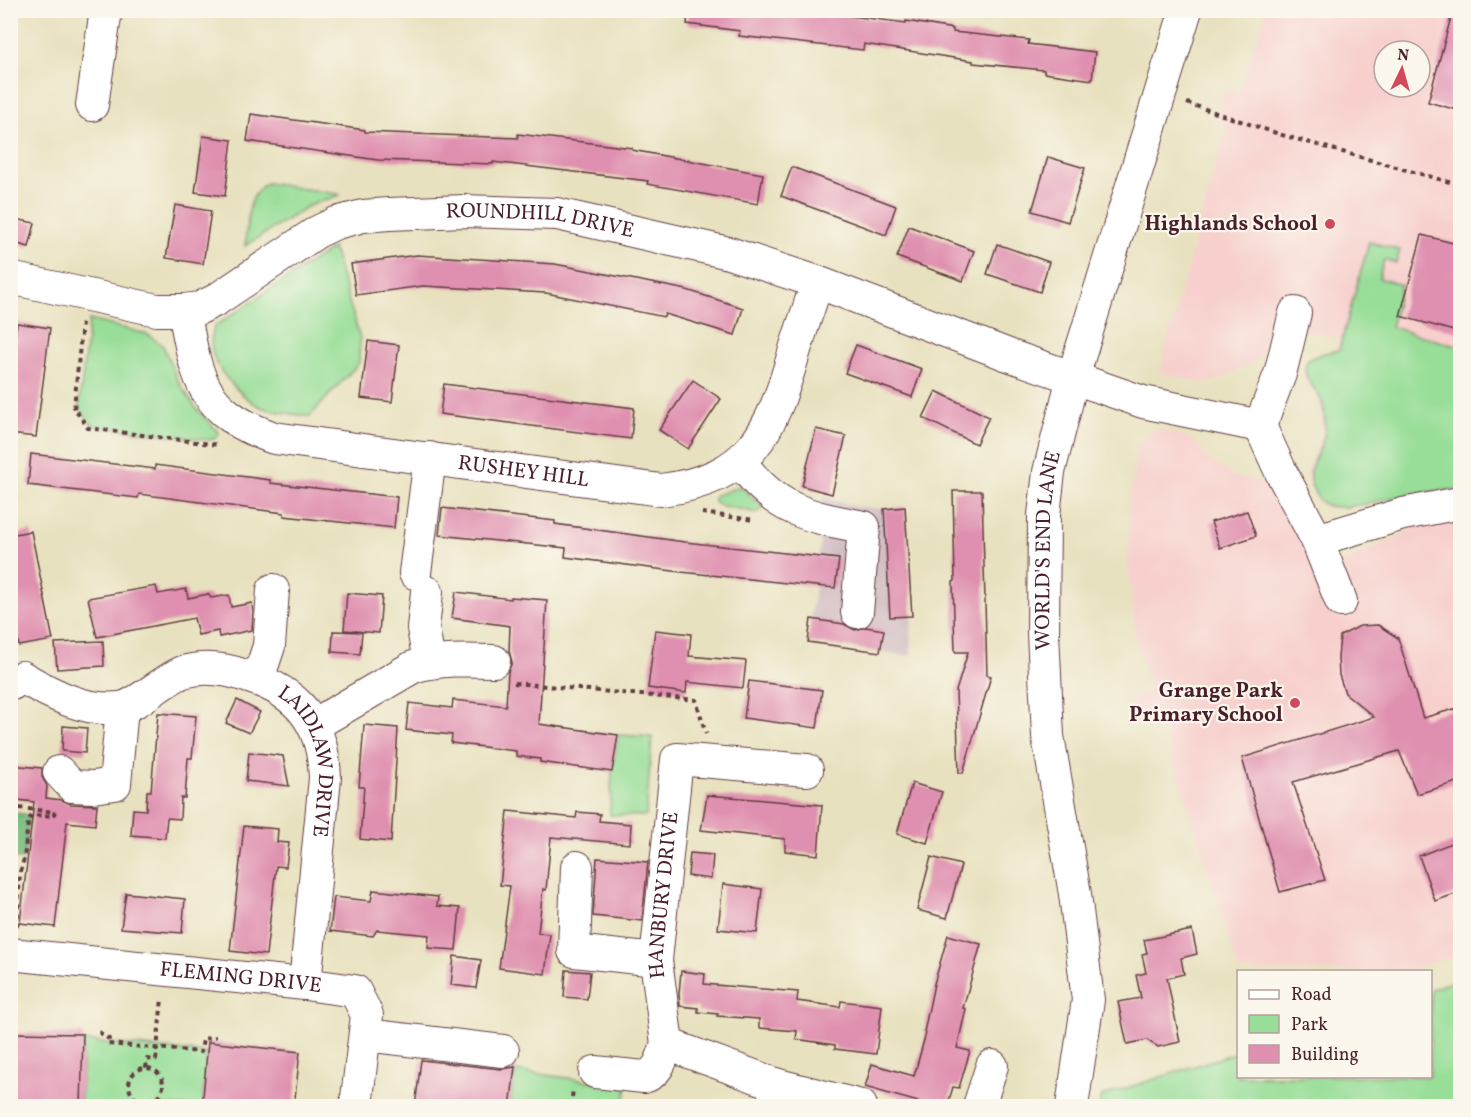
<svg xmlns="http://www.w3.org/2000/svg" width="1471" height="1117" font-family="Vollkorn,serif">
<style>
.built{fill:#f7d0cd;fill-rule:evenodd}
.industrial{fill:#d2bec3}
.green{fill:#98de98;stroke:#717e62;stroke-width:1.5}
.forest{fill:#7abd80;stroke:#626e56;stroke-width:1.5}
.building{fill:#df8faf}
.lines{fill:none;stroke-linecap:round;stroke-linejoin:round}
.minor-casing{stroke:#623c41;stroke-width:34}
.path{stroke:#623c41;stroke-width:4;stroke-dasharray:4.5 4.5;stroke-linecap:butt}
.minor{stroke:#fff;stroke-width:32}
.poi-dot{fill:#d1495b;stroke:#fbf7ec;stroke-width:2}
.labels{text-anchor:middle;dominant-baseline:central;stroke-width:4.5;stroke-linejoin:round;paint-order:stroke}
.street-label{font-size:21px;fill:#4a1f2b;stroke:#fbf7ec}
.poi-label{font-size:21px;font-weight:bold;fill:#4a1f2b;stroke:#fbf7ec;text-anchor:end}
</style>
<rect width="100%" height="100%" fill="#fbf7ec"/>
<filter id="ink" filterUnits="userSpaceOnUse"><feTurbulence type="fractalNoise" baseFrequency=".0167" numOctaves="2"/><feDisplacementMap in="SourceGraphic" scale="12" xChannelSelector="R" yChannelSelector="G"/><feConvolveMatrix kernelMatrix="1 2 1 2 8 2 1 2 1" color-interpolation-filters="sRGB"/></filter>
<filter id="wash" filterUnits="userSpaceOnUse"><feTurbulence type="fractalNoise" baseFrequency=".008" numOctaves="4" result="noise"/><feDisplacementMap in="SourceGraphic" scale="24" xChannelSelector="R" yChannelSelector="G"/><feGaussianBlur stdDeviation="1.35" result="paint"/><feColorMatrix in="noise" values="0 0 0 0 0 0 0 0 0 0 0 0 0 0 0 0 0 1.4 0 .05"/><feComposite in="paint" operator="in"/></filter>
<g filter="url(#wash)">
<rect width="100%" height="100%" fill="#e8e1bf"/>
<path class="built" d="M1266 11H1460V954L1405 971H1239L1158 709 1133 715 1129 698 1151 690 1136 640 1128 563 1129 498 1139 445 1157 428 1192 439 1210 460 1233 476 1271 484 1304 544 1314 571 1347 561 1412 530 1405 502 1400 500 1330 509 1320 505 1306 476 1310 462 1323 437 1321 409 1316 395 1306 382 1303 371 1305 361 1337 349 1340 338 1270 325 1260 358 1223 378 1211 382H1197L1159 372 1227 124 1217 120 1225 90 1238 94ZM1384 51H1420V87H1384Z"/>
<path class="industrial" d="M824 497 852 506 884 509 905 507 912 616 911 656 808 642 821 536 820 509Z"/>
<g class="green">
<path d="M268 183 337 194 340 195 310 205 245 246C248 225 245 193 268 183Z"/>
<path d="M1369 242 1400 250 1396 263 1384 260 1379 278 1401 285 1391 327 1460 347V489C1441 491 1421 492 1401 496 1384 499 1335 515 1321 502 1318 500 1316 494 1314 491 1300 465 1325 455 1325 427 1325 418 1325 409 1321 400 1316 388 1302 379 1306 364 1309 355 1330 352 1339 350Z"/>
<path d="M333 248 360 338 359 363 310 416C294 414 274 413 259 406 244 399 220 374 214 358 210 348 211 336 215 326Z"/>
<path d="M89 320 147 334 163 346 179 383 196 408 219 433 216 438 209 440 96 426 91 424 79 407Z"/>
<path d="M738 487H741L763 508 757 513 719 505 714 501V496Z"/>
<path d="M618 735 652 737 646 816 610 815 612 772Z"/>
<path d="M1460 979V1106H1099L1102 1096 1238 1052V1076H1430L1431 989Z"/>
<path d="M83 1041 207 1053 202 1106H81Z"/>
<path d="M515 1071 627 1086 624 1106H510Z"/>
</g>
<path class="forest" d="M11 812 29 815 24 859 11 858Z"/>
<g id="blocks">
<g class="building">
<path d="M688 10H772L818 17 819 12 906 23V21L953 29V32L1029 40 1028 44 1095 52 1092 80 1044 73V70L973 63V61L864 44 863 50 739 36 740 31 687 24Z"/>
<path d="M1453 10H1461V111L1428 102Z"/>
<path d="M251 114 365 130V132L518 138V134L632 148V150L763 174 758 204 647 184 648 181 493 162V164L378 160 247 141Z"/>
<path d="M203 136 232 140 225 196 195 192Z"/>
<path d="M1048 157 1085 168 1068 222 1032 211Z"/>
<path d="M792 167 896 206 886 235 781 196Z"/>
<path d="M175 205 211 211 203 264 166 258Z"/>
<path d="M10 218 35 223 29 247 10 242Z"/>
<path d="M909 226 974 251 963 281 897 257Z"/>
<path d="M1422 235 1461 245V333L1400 316Z"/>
<path d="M997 244 1049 262 1040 292 987 274Z"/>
<path d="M417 255 555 264 687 290 743 308 735 335 665 314 664 317 546 293 423 286 356 295 351 264Z"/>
<path d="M17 323 50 328 36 437 10 434V378Z"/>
<path d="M368 341 399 345 392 402 361 398Z"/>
<path d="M856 345 922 369 912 397 845 373Z"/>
<path d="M693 380 721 399 688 449 659 430Z"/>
<path d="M444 384 634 408 631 439 440 414Z"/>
<path d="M936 391 989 417 976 444 923 418Z"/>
<path d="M816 429 846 436 832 494 802 486Z"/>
<path d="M31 454 155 469V465L270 480V483L397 497 394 528 284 516V513L139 494 138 498 28 485Z"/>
<path d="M953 491H982L987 675 991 676 963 773H959L956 691 968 652H955L953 582 955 581Z"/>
<path d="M905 507 912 616 890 617 884 509Z"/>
<path d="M442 508 555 521V524L685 542 839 559 835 588 681 572 565 557 566 548 439 535Z"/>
<path d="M1247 511 1256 536 1220 548 1211 522Z"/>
<path d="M31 531 53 640 19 646 15 628 10 629V535Z"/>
<path d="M156 586 158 594 186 589 188 598 208 594 211 598 229 595 231 607 252 603 253 612 252 630 219 637 218 631 198 635 194 618 97 637 88 598Z"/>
<path d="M456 592 511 599V597L547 600 539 724 618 735 612 772 540 762V759L516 756V751L451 743 452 735 406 730 409 703 452 708 453 700 506 706 508 672 512 662 509 651 510 626 452 618Z"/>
<path d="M347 593 382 596 379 633 344 630Z"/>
<path d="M811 619 844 624 855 630 866 627 884 630 880 652 808 642Z"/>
<path d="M1378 625 1398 638 1423 718 1461 707V781L1417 794 1399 751 1293 782 1325 880 1280 892 1242 758 1374 717 1345 693 1339 675 1338 658 1340 636 1360 626Z"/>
<path d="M655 630 691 634 689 656 746 661 743 688 687 682 686 693 648 688Z"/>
<path d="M333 631 362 632 360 654 332 652Z"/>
<path d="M103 641 104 666 57 669 55 643Z"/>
<path d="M749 681 822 690 817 728 744 718Z"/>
<path d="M237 700 260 712 249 733 226 723Z"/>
<path d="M158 713 196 716 192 758H188L185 798H181L180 819 167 818 165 838 131 835 133 809 146 810 147 791H151Z"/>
<path d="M364 725 398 728 391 842 360 839 364 787H359Z"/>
<path d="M63 726 87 728 85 753 62 751Z"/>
<path d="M249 752 283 756 289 786 246 781Z"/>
<path d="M10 765 42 768V777L47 786 46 798 62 800 71 804 97 805 95 825 67 822 55 927 20 923 34 802 10 799Z"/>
<path d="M912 783 942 792 927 843 897 834Z"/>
<path d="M707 795 822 805 818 855 785 851V839L701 830Z"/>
<path d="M508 811 576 818 577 812 600 814 599 821 631 824 630 844 551 837 546 890 543 889 538 933 550 934 545 974 499 968 510 886 500 885Z"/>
<path d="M244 826 278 829 277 842 289 843 286 867 276 866 266 955 230 951Z"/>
<path d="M1461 839V892L1435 901 1419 856Z"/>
<path d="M690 853 713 855 711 879 688 876Z"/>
<path d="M931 857 961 865 947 918 917 910Z"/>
<path d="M597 858 648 862 642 921 593 916Z"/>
<path d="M723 884 762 889 757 933 718 929Z"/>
<path d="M373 890 438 897 437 906 460 908 456 950 428 948 429 935 377 930 373 936 330 931 334 897 371 901Z"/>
<path d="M126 893 185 899 182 933 121 928Z"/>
<path d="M1192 930 1197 954 1181 958 1184 974 1167 978 1180 1042 1158 1047 1147 1040 1127 1044 1118 1002 1141 998 1136 975 1146 973 1142 954 1147 953 1144 940Z"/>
<path d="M948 935 981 944 963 1008 966 1009 957 1048 970 1051 959 1088 953 1087 947 1107H936L865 1087 872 1064 914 1076 926 1033 924 1032 934 984Z"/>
<path d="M454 956 481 960 476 988 451 985Z"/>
<path d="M566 970 590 972 587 999 564 997Z"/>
<path d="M681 971 705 974 704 984 798 992 797 1001 840 1007 841 1001 882 1006 876 1054 835 1049V1045L796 1039 797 1031 759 1028V1019L717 1016 718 1014 698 1012V1008L680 1006 679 994Z"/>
<path d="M10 1033 83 1034 81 1106 10 1103Z"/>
<path d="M208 1042 300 1052 294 1107H202Z"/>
<path d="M421 1060 501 1069 515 1067 510 1107H415Z"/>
</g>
</g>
</g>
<g filter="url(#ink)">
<use href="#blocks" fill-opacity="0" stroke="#623c41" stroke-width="1.5"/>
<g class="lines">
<g class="minor-casing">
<g id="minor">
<path d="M92 105 106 10"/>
<path id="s1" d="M10 278 157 310H184L200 308 216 300 317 232 336 223 363 216 389 214 464 211 557 214 729 253 817 282 1011 356 1143 402 1260 426 1280 374 1295 313"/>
<path id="s2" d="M184 310C197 380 201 412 274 438L661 490C751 479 771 433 794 353 801 329 810 306 817 282"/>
<path d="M1260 426 1281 472 1317 540 1403 514 1460 503"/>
<path d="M740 461C774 510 808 517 864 527L857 612"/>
<path d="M1317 540 1341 601"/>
<path d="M415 573 430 458"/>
<path d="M427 592 423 628 429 662"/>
<path d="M258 679 269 646 273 590"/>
<path id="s3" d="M12 684 22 677C51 694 85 712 120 708 136 706 166 678 183 672 204 666 226 669 246 676 299 692 323 722 325 778L305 984"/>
<path d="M314 725 413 667C440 659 466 660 494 661"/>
<path d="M59 772 72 786 93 787 115 784 122 708"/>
<path d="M577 867 574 951 656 960"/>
<path id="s4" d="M10 954 305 984 355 991 367 1015 356 1106"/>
<path d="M365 1035 503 1051"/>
<path d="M595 1072 644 1077C659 1073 662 1058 667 1044"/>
<path d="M778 1085 861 1106"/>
<path id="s5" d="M772 1106 778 1085 667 1044 656 960 677 759 807 770"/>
<path d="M979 1106 992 1066"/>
<path id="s6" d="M1072 1106 1088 1000 1075 894 1048 736 1043 633 1044 515 1049 472 1073 377 1186 10"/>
</g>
</g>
<g class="path">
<path d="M1187 103 1282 135 1460 185"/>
<path d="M82 323 74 408 88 428 219 445"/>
<path d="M702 513 754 520"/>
<path d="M514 683 696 700 706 734"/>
<path d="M10 807 54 812"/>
<path d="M17 926 20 872 24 859 28 822 32 815 54 816 55 808"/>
<path d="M99 1032 109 1039 108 1044 201 1052 203 1039 216 1037"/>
<path d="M146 1068 147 1059 156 1060 162 998"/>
<circle cx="146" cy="1085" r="17"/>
<path d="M571 1106 573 1089"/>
</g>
<use href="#minor" class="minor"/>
</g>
</g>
<g class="poi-dot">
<circle cx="1330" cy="224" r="6"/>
<circle cx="1295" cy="703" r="6"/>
</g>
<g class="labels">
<g class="street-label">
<text stroke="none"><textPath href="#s1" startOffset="560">ROUNDHILL DRIVE</textPath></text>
<text stroke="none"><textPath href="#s2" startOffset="420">RUSHEY HILL</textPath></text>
<text stroke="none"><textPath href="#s6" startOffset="560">WORLD'S END LANE</textPath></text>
<text stroke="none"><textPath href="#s3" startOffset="372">LAIDLAW DRIVE</textPath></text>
<text stroke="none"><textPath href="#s5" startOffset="290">HANBURY DRIVE</textPath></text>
<text stroke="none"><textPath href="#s4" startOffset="232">FLEMING DRIVE</textPath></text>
</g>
<g class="poi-label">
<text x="1318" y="224">Highlands School</text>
<text x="1283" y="691">Grange Park<tspan x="1283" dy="24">Primary School</tspan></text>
</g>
</g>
<rect width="1471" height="1117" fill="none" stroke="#fbf7ec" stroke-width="36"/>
<rect x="1237" y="970" width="195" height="108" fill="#fbf7ec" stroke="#b4a19f" stroke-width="1.5"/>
<rect x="1249" y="990" width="30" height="9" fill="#ffffff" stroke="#b4a19f" stroke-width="1.5"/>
<text x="1291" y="1000" font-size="18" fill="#4a1f2b">Road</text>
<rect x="1249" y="1015" width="30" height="18" fill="#98de98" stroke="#b4a19f" stroke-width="1.5"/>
<text x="1291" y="1030" font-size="18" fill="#4a1f2b">Park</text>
<rect x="1249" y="1045" width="30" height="18" fill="#df8faf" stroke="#b4a19f" stroke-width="1.5"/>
<text x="1291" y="1060" font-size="18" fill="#4a1f2b">Building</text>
<g transform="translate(1402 69) rotate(5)"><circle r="28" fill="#fbf7ec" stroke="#b4a19f" stroke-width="1.5"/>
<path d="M0-4.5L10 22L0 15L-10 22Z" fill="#d1495b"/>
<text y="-9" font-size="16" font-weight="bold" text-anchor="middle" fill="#4a1f2b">N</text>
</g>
</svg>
